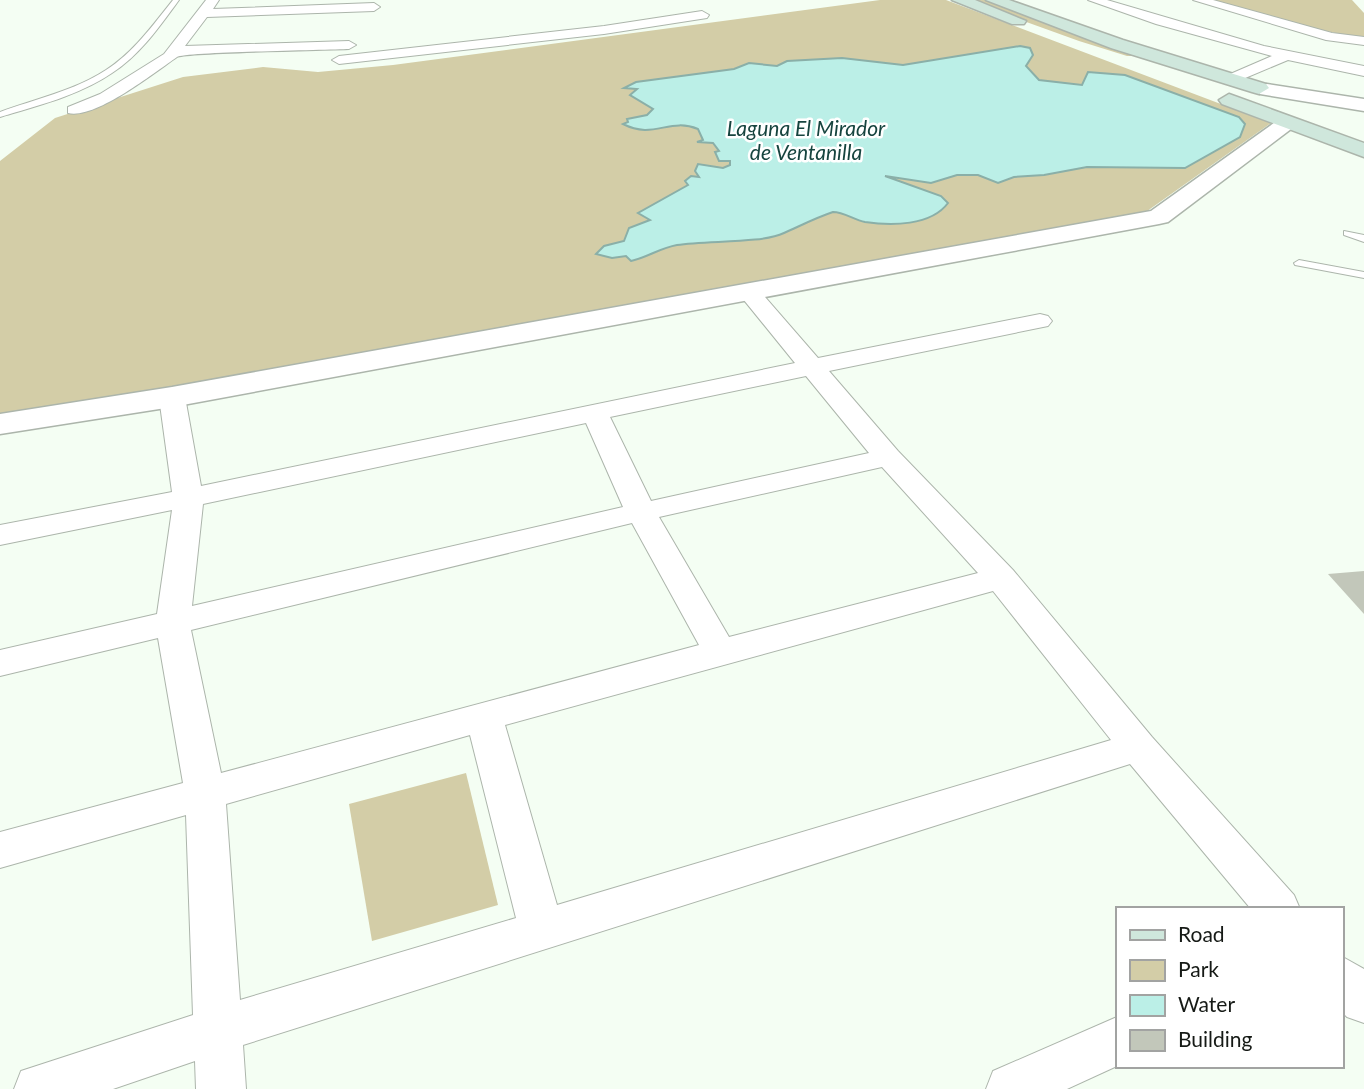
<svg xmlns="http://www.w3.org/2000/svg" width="1364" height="1089" font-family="Lato,sans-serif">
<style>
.green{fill:#d3cda7}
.water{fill:#bbefe7;stroke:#8aafa8;stroke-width:2}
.building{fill:#c2c7ba}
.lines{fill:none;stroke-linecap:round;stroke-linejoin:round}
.service-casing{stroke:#acb5ab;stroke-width:2}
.minor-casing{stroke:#acb5ab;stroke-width:2}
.tertiary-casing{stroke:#acb5ab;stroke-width:3}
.secondary-casing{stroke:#acb5ab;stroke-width:3}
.service{fill:#fff;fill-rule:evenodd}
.minor{fill:#fff;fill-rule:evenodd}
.tertiary{fill:#fff;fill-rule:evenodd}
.secondary{fill:#cfe7dc;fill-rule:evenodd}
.labels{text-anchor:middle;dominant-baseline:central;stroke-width:5;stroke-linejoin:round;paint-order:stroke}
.far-water-label{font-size:21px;font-style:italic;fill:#16443f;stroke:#fff}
</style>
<rect width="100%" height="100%" fill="#f4fef3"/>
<g class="green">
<path d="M880 0H946L1271 123 1143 214 159 391 0 414V161L55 118 183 77 263 67 318 72 393 65Z"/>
<path d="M966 0H988L1138 56H1127L1079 41Z"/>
<path d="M1209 0H1352L1364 13V39L1279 21Z"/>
<path d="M466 773 498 905 372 941 349 804Z"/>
</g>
<path class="water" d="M1020 46 1030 48 1033 55 1026 66 1039 80 1082 85 1088 72 1125 75 1239 117 1245 124 1240 137 1185 168 1087 167 1044 175 1014 177 998 183 978 175H957L931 183 885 176 941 196 948 203C931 226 891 226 865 222 854 220 844 212 833 212 815 218 800 226 784 233 760 244 707 240 677 245 660 248 648 257 631 261L626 256 612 258 596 254 604 246 624 241 629 228 650 220 638 213 688 185 685 181 691 176 699 177 695 171 698 164 723 168 730 165V161H719L715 152 719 151 713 143 697 142 703 140 698 129C669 117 654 140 623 124L628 122 627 119 647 115 653 109 630 95 637 89 624 88 636 82 734 69 749 63 777 66 787 61 842 58 903 65Z"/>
<path class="building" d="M1364 571V614L1328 574Z"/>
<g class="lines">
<g class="service-casing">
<g id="service">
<path d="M173 0H179C160 26 140 55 112 73 80 95 37 106 0 117V112C35 99 74 91 106 70 133 53 153 25 173 0Z"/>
<path d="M1344 231 1364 235V242L1344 235Z"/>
<path d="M1299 260 1364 272V278L1295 265 1294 263Z"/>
</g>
</g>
<g class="minor-casing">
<g id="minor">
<path d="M206 0H219L213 9 374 3 380 7 374 11 207 17 185 46 349 41 356 45 349 49C328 50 184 52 177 57 155 72 95 120 68 113V107L100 94 164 54Z"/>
<path d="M1088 0H1107L1264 46 1364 66V76L1288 60 1238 81H1228V75L1272 56 1156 24Z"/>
<path d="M1193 0H1213L1332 33 1364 37V45L1326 40Z"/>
<path d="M702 11 709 15 707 18 604 34 339 64 332 60 339 56 604 26Z"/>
<path d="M750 287 758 289 818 358 1040 314 1048 316 1052 321 1048 326 829 371 898 451 1013 570 1152 737 1294 895 1300 909H1251L1130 764 243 1045 246 1089H196L195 1061 113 1089H14L21 1071 193 1015 186 815 0 868V832L183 783 158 638 0 676V650L157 614 172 510 0 545V525L172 492 159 397 163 391H181L185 397 201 486 795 363 739 294ZM806 376 869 453 651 501 610 417ZM586 423 623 507 192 606 203 504ZM882 467 978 573 729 637 659 517ZM632 523 699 645 221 773 191 630ZM993 591 1111 740 557 905 505 725ZM470 735 516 918 240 1000 226 804Z"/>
<path d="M1341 956 1364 969V1023L1347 1017 1341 1011Z"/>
<path d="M1117 1017V1066L1067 1089H986L993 1071Z"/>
</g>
</g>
<g class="tertiary-casing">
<g id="tertiary">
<path d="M1267 84 1364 99V111L1260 94 1257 90 1260 86Z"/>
<path d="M1288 116 1298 122 1295 126 1168 222 1159 224 172 407 0 434V414L172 387 1151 211 1281 118Z"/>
</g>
</g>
<g class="secondary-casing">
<g id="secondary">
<path d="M952 0H975L1026 21 1024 24H1012Z"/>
<path d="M986 0H1009L1123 40 1266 84 1269 88 1259 94 1252 92 1111 48Z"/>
<path d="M1229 94 1364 143V157L1222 104 1219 100Z"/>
</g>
</g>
<use href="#service" class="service"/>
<use href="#minor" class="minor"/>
<use href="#tertiary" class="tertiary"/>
<use href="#secondary" class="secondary"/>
</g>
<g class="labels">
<g class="far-water-label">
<text x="806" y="127">Laguna El Mirador<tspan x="806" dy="24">de Ventanilla</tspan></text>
</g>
</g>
<rect x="1116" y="907" width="228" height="161" fill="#ffffff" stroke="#a2a3a2" stroke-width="2"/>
<rect x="1130" y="930" width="35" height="10" fill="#cfe7dc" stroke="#a2a3a2" stroke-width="2"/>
<text x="1178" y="942" font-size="21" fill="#161a16">Road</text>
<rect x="1130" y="960" width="35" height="21" fill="#d3cda7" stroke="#a2a3a2" stroke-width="2"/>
<text x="1178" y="977" font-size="21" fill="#161a16">Park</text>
<rect x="1130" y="995" width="35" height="21" fill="#bbefe7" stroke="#a2a3a2" stroke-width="2"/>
<text x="1178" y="1012" font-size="21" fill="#161a16">Water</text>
<rect x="1130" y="1030" width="35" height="21" fill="#c2c7ba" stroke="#a2a3a2" stroke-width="2"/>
<text x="1178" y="1047" font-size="21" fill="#161a16">Building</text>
</svg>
